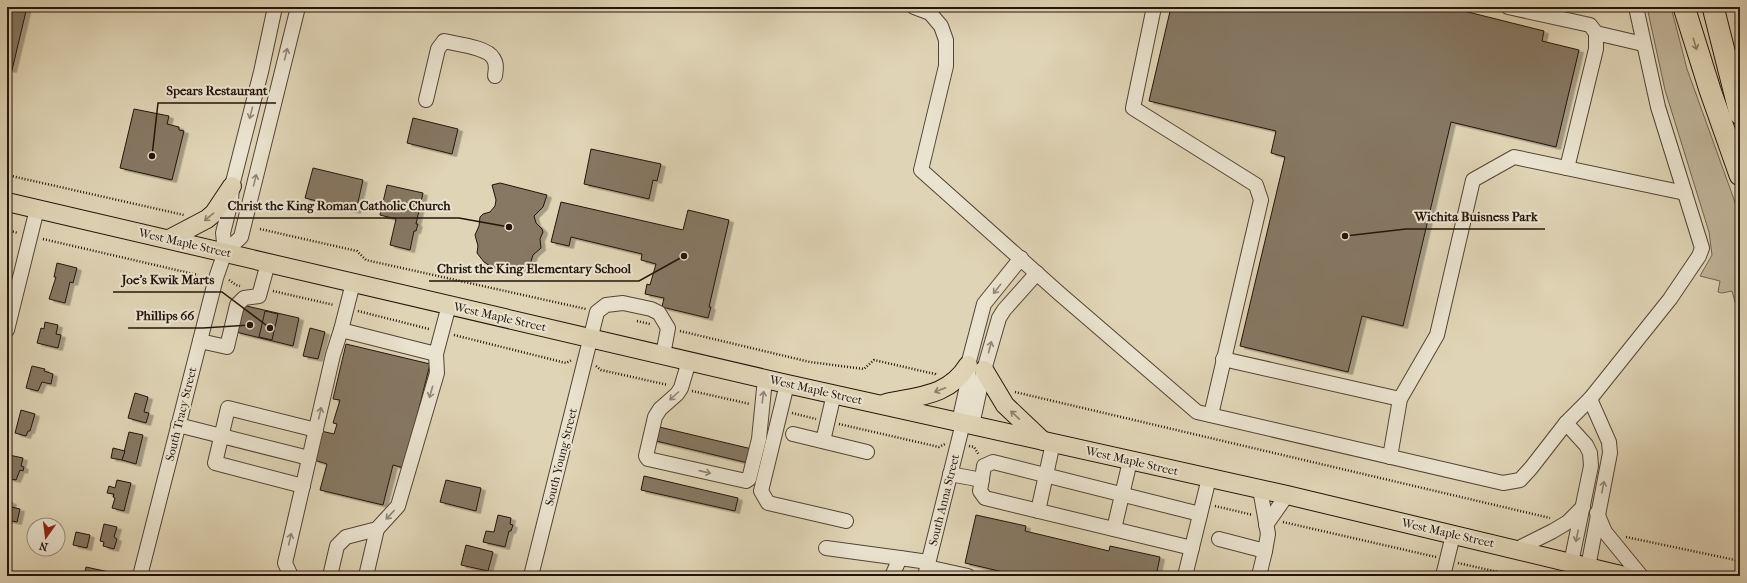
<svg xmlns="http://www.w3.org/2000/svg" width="1747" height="583" font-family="'IM FELL French Canon',serif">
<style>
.green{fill:#bfb398;stroke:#726451}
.building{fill:#867863;stroke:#25140a;filter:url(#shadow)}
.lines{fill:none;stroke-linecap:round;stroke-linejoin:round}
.minor-casing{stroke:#544435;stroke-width:16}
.major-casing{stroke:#25140a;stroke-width:20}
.highway-casing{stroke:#25140a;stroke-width:23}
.path{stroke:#25140a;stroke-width:2.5;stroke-dasharray:1 2;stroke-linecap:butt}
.minor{stroke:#eae3cf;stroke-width:14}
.major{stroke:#dfd4b5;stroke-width:18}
.highway{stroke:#dfd4b5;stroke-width:21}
.oneway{stroke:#8b7e68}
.oneway2{stroke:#918676}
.labels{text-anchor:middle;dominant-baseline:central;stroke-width:4;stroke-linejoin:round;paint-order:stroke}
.street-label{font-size:12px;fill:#25140a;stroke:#eae3cf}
.leader{fill:none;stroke:#25140a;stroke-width:1.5}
.callout-dot{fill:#25140a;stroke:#eae3cf;stroke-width:1.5}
.callout-label{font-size:13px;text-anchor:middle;font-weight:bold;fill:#25140a;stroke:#eae3cf;stroke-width:4;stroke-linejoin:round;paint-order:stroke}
</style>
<defs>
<filter id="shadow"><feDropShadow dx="4.5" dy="2.5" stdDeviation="0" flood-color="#0004"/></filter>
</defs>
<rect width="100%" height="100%" fill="#dfd4b5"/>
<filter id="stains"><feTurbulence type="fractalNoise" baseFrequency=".005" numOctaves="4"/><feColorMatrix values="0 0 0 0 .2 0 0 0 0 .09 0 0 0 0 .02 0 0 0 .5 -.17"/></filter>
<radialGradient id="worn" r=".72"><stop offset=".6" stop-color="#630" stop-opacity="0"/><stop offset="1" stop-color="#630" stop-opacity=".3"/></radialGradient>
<path class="green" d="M1647 7H1671L1687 69 1740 216V320L1732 291 1722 293 1718 292 1720 281 1700 276 1712 255 1709 232 1665 90Z"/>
<g class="building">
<path d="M7 7H27L12 70 7 69Z"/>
<path d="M1171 7H1448L1544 31 1542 41 1579 50 1556 147 1451 122 1403 326 1362 316 1348 372 1240 346 1285 157 1271 153 1276 131 1149 101Z"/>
<path d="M134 109 169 116 167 124 179 127V130L184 131 172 180 120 168Z"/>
<path d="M413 118 458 129 452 154 407 143Z"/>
<path d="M591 149 661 164 657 181 653 180 649 199 584 184Z"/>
<path d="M313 168 363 180 356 211 305 198Z"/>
<path d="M500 183 547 195 543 207 534 216 536 223 542 229 543 232 540 239 541 248 533 255 530 265 522 270 509 272 501 268H493L484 262 477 253 478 246 475 235 479 226 480 217 483 214 490 212 495 206 496 200 492 185Z"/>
<path d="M387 185 423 193 416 224H418L416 231H414L410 250 390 245 396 219 380 215Z"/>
<path d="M561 202 683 230 688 210 729 220 709 307H711L708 318 662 307 664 298 645 294 647 284 650 285 656 264 641 260 642 254 571 237 569 246 551 242Z"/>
<path d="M57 263 77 268 73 283 70 282 65 303 49 299 56 277H54Z"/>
<path d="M242 305 299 318 293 346 236 332Z"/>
<path d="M265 311 278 314 272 340 259 337Z"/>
<path d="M45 322 58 325 56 334 61 335 58 348 37 343 41 328 44 329Z"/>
<path d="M310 328 325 332 318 359 303 356Z"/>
<path d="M346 344 430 364 404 468 393 465 383 505 320 490 327 464 314 460 321 431 334 434 337 424 333 423 340 400 333 399Z"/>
<path d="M32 366 45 369 44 371 53 374 51 384 42 382 38 391 26 388Z"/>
<path d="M135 393 148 397 144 412 149 413 146 423 128 418Z"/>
<path d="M21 410 35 414 30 431H28L26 436 15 433Z"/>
<path d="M655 426 752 449 748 463 652 440Z"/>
<path d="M129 432 143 435 136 464 122 460Z"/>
<path d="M113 448 125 451 122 460 111 458Z"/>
<path d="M9 455 23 458 21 466 24 467 23 471 20 470 16 480 7 478V464Z"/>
<path d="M644 476 738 498 735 511 641 490Z"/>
<path d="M117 480 131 483 124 511 112 508 115 498 113 497 114 494 107 493 109 486 115 488Z"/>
<path d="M446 480 481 488 476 511 440 502Z"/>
<path d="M7 501 12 502 11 507 20 509 17 522 7 520Z"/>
<path d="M498 515 511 518 510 524 513 525 511 531H509L505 547 483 542 486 531 494 532Z"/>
<path d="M976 515 1026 526 1025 531 1109 551 1110 546 1160 557 1156 576H1020L965 563Z"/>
<path d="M104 524 117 527 114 537 117 539 114 549 103 546 104 542 100 541Z"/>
<path d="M76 532 90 535 87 548 73 545Z"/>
<path d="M466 545 493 552 488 571 461 565Z"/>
<path d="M86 567 109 572 108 576H84Z"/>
</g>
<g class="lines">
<g class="minor-casing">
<g id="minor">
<path d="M914 7 930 13 941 26 946 40V66L921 170 1060 294 1197 412 1503 483 1520 480 1531 468 1566 423 1590 399 1670 299 1699 256 1702 248 1658 107 1636 7"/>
<path d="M1154 7 1133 108 1256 185 1261 200 1211 415"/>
<path d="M1508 7 1590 25 1596 33V49L1567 168"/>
<path d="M1596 33 1643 44"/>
<path d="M426 100 438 49 444 41C456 44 487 47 493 58 497 63 496 70 495 76"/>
<path d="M225 252 241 237 298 7"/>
<path d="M353 283 341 330 436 354 449 305"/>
<path d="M7 330 37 209"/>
<path d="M200 341 227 347 237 305 244 298 259 296 268 263"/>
<path d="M1223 359 1400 399"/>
<path d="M689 361 681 388 677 394 660 409 655 417 646 456 648 459 746 481 749 479 759 439 765 379"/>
<path d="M787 384 761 491 768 503 846 521"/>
<path d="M959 422 969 377 968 365 984 304 1021 258"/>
<path d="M1566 423 1586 445 1590 453 1591 466 1571 563"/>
<path d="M178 425 309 458"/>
<path d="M972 425 984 370 999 318 1004 310 1037 273"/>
<path d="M793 434 867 452"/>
<path d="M823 441 834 394"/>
<path d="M1390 457 1400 399 1437 335 1473 180 1514 157 1685 193"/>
<path d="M950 474 982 480"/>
<path d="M303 486 215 463 228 408 316 430"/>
<path d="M1038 511 1053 443"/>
<path d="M1597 513 1605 532 1641 576"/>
<path d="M1266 525 1287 495"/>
<path d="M1114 529 1130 461"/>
<path d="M1219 539 1265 551 1268 534 1260 489"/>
<path d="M826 548 900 558"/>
<path d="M1192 548 985 498 980 491 984 466 993 462 1200 514"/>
<path d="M1515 550 1553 531 1568 522 1583 507"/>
<path d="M927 567 968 576"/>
<path d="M1588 567 1610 453 1609 442 1590 399"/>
<path d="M140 576 216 278 225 252 223 233 231 201 232 186 261 72 275 7"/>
<path d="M291 576 285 563 333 355 341 330"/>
<path d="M330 576 337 546 346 537 377 529 398 506 437 373 436 354"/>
<path d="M366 576 377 529"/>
<path d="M531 576 597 312 606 305 623 303 651 309 659 313 668 328 663 355"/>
<path d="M892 576 900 558 928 562"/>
<path d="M925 576 963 423"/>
<path d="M1185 576 1209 478"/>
<path d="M1259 576 1265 551"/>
<path d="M1443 576 1453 535"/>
</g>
</g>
<g class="major-casing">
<g id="major">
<path d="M7 202 787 384 1287 495 1625 576"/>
<path d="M169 239 207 219 214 213 232 186"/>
<path d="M984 370 1005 405 1043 441"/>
<path d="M886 403C919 396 949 396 968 365"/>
</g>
</g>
<g class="highway-casing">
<g id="highway">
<path d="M1684 7 1710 90 1740 175"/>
<path d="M1713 7 1740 114"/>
</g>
</g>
<g class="path">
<path d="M7 175 184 215"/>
<path d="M260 229 357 251 366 260 586 309"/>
<path d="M7 230 18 233"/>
<path d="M43 239 198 275"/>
<path d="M229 280 236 285 240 286"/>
<path d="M273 291 334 305"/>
<path d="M358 311 429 329"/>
<path d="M637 321 650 324"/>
<path d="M680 331 810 362 864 369 874 360 935 374 937 376"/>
<path d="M454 335 566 363 572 360"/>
<path d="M596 366 601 370 668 385"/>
<path d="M692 391 750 404"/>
<path d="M1015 392 1550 518"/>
<path d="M792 413 816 419"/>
<path d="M839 424 939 447 945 444"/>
<path d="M969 446 974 447 979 455"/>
<path d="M1215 506 1253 515"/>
<path d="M1283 522 1436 557"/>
<path d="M1626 537 1740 561"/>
<path d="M1458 563 1516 576"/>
</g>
<use href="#minor" class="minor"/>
<use href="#major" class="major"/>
<use href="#highway" class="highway"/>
</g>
<defs><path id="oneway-shaft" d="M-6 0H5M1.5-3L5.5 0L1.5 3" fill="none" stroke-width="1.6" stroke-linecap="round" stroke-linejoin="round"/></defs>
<g class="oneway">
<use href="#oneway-shaft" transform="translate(1695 44) rotate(73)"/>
<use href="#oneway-shaft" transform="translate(209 217) rotate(140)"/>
<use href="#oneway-shaft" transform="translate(940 390) rotate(159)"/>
<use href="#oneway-shaft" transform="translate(1015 415) rotate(-137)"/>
</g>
<g class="oneway2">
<use href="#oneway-shaft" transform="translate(286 54) rotate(-76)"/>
<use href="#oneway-shaft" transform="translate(251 113) rotate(104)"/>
<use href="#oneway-shaft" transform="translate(255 180) rotate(-76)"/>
<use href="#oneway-shaft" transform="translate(997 289) rotate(128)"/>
<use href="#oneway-shaft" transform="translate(990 347) rotate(-75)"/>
<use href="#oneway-shaft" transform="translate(431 392) rotate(106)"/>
<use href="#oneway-shaft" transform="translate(674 396) rotate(138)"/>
<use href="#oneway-shaft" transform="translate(763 397) rotate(-82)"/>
<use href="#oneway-shaft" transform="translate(320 413) rotate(-77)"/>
<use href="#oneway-shaft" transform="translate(705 472) rotate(13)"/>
<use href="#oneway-shaft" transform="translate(1603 487) rotate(-79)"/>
<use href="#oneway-shaft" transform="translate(390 515) rotate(133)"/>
<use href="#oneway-shaft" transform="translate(1577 536) rotate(102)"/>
<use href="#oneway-shaft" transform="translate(290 539) rotate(-77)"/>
</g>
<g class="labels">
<g class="street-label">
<text transform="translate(185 243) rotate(13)">West Maple Street</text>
<text transform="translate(500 317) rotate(13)">West Maple Street</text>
<text transform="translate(816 390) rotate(13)">West Maple Street</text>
<text transform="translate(181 414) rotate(-76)">South Tracy Street</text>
<text transform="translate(561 457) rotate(-76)">South Young Street</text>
<text transform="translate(1132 461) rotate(13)">West Maple Street</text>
<text transform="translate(944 500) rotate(-76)">South Anna Street</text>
<text transform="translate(1448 533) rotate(13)">West Maple Street</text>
</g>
</g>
<path class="leader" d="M152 156L158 103H276M509 227L459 218H220M1345 236L1406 229H1545M684 256L639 281H429M270 328L222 292H113M250 325L203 328H128"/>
<g class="callout-dot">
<circle cx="152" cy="156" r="4"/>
<circle cx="509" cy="227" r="4"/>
<circle cx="1345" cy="236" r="4"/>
<circle cx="684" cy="256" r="4"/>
<circle cx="270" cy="328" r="4"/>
<circle cx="250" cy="325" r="4"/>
</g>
<g class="callout-label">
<text x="217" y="95">Spears Restaurant</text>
<text x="339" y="210">Christ the King Roman Catholic Church</text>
<text x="1476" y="221">Wichita Buisness Park</text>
<text x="534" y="273">Christ the King Elementary School</text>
<text x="168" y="284">Joe's Kwik Marts</text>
<text x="165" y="320">Phillips 66</text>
</g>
<rect width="1747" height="583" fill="none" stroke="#dfd4b5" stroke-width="24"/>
<rect x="8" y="8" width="1731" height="567" fill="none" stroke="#25140a" stroke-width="2"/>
<rect x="12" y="12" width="1723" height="559" fill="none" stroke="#25140a"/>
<g transform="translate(46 537) rotate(194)"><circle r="19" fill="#eae3cf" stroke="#9b9080"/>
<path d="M0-3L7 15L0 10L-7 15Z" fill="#8f2418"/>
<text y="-6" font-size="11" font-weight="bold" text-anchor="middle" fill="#25140a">N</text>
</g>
<rect width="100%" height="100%" filter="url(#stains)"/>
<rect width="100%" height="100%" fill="url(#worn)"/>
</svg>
